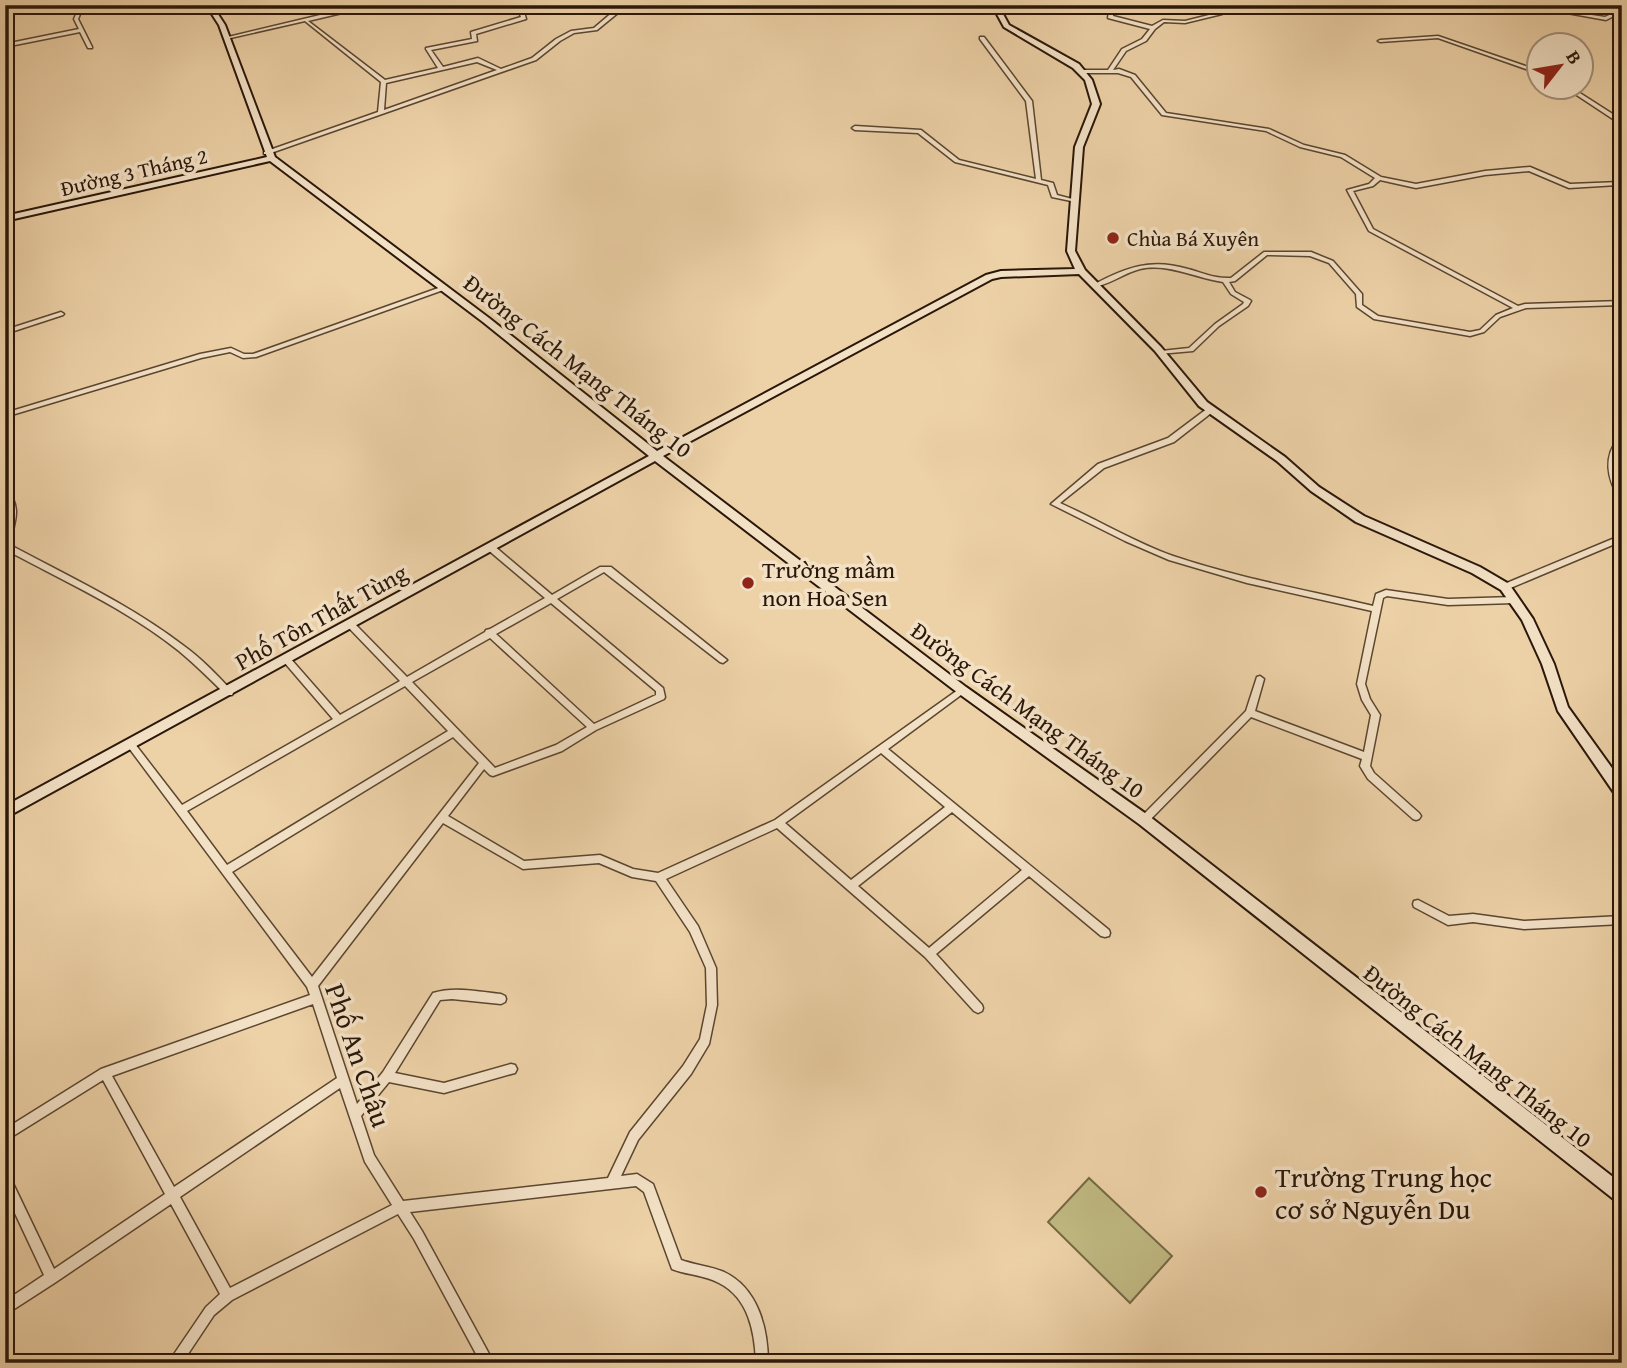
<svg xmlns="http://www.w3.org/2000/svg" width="1627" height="1368" font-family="'Gentium Book Plus',serif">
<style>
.green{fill:#c0b982;stroke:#756846;stroke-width:2}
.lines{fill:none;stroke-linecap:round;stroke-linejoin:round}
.street-casing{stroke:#5b4630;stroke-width:3}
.secondary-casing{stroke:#2a1709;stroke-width:4}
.street{fill:#f3e1c6;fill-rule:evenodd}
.secondary{fill:#f3e1c6;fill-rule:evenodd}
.poi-dot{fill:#8f2418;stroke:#f3e1c6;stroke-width:2.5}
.labels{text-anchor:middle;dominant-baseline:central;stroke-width:7;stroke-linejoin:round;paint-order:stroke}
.far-street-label{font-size:21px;fill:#2a1709;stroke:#f3e1c6}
.far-poi-label{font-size:21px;fill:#2a1709;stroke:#f3e1c6;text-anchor:start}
.street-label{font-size:24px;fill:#2a1709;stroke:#f3e1c6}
.poi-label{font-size:24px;fill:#2a1709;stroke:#f3e1c6;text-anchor:start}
.near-street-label{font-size:28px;fill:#2a1709;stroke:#f3e1c6}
.near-poi-label{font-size:28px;fill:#2a1709;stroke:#f3e1c6;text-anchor:start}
</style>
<rect width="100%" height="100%" fill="#edd1a7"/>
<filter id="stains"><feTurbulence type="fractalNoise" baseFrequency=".00286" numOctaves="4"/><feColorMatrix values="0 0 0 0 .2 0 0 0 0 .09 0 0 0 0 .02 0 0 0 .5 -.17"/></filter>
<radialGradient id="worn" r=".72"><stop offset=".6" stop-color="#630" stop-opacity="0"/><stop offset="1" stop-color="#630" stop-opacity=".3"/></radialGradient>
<path class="green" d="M1089 1178 1172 1256 1130 1303 1048 1222Z"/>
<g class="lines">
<g class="street-casing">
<g id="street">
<path d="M74 5H78L81 12 78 19 92 47V48H88L80 32 5 47V44L79 29 74 19 77 12Z"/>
<path d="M336 5H340L342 13 308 21 385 80 438 68 426 49V48L472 39 471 32 521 17 519 12 529 5H535L524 12 526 19 476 34 477 41 431 50 443 67 478 58 501 69 532 58 556 39 571 31 594 28 614 11 602 5C607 5 612 8 616 7 623 7 629 5 636 5L618 10 619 12 597 30 574 33 560 41 536 60 268 154H264V152L378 112 381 82 305 21 226 39 224 38 337 11ZM477 62 497 70 384 110 386 83Z"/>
<path d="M1110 5H1114L1113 16 1152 26 1163 20 1185 21 1217 13 1212 5H1217L1222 14 1185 23 1164 22 1155 29 1146 41 1126 51 1113 70 1119 69 1135 75 1166 113 1269 129 1304 145 1345 155 1381 177 1416 184 1485 171 1530 167 1570 184 1620 182 1621 183 1618 185 1569 188 1529 171 1485 175 1416 188 1380 180 1373 186 1353 191 1373 229 1518 306 1525 304 1622 301V305L1526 308 1500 317 1484 332 1470 336 1374 319 1357 307 1356 294 1329 263 1310 256 1267 255 1235 281 1229 282 1235 292 1250 300 1251 301 1248 306 1219 326 1193 351 1159 354V352L1161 351 1189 348 1215 324 1243 304 1244 302 1231 294 1223 282C1194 278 1170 263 1140 269 1124 273 1107 286 1093 287V285C1126 267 1151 258 1188 269 1203 273 1216 279 1231 278L1264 252H1311L1333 261 1362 294V305L1378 316 1470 332 1480 330 1496 315 1513 308 1369 231 1347 190 1369 184 1375 178 1341 157 1300 147 1266 131 1162 115 1131 77 1118 73H1080L1079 72 1082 70H1108L1122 49 1142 39 1150 29 1108 18Z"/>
<path d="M1622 9V12L1606 20 1556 11 1558 10 1605 17Z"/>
<path d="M1438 36 1540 71V74L1438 38 1380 42 1378 41 1380 40Z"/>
<path d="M980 37H984L1032 101 1041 180 1053 183 1057 195 1076 200V202L1052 197 1048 185 955 162 918 133 855 130 852 128 855 126 921 130 959 160 1036 179 1026 101 980 39Z"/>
<path d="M1566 88H1572L1622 120V125Z"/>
<path d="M444 286 446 287V289L256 357 243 358 230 352 201 358 5 417V413L200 354 231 348 244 354H253Z"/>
<path d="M61 312 64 314 63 315 5 334V330Z"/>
<path d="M1208 408H1211L1215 410 1174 442 1104 468 1060 503C1098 520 1134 542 1173 556 1238 578 1306 590 1373 606L1376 594 1386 590 1448 599 1514 597 1518 600 1514 603 1448 605 1387 596 1383 598 1365 684 1370 699 1380 715 1370 766 1374 773 1419 813 1421 816 1419 819 1416 820 1413 819 1368 779 1360 766 1362 759 1251 717 1147 823 1144 824 1141 823 1139 820 1141 817 1246 711 1257 677 1260 676 1264 679 1255 711 1364 752 1371 715 1362 700 1357 684 1372 611 1247 583 1169 560 1125 541 1051 504 1098 464 1168 438Z"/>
<path d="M1619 437H1622C1622 447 1616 454 1616 465 1616 477 1622 487 1622 499H1619C1607 477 1603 457 1619 437Z"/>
<path d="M5 486C11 491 16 504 16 512 16 525 9 535 14 547 72 578 132 606 184 646 202 659 217 675 232 691L233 693 232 695H226C211 680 196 665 179 651 128 610 66 582 8 551 1 536 9 524 8 509 7 501 5 494 5 486Z"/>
<path d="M1622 535V541L1508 589 1505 590 1501 587 1502 585Z"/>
<path d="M490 544 493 545 552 595 600 567H611L727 660 723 663 720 662 604 572 557 599 663 688 665 697 664 699 596 730 562 751 493 776 490 775 484 769 448 816 524 861 600 855 633 869 658 873 775 820 962 687 966 690 965 692 888 749 1109 930 1110 933 1109 936 1105 937 1101 936 1029 876 936 954 982 1005 983 1008 982 1011 978 1013 974 1011 925 957 777 828 666 879 698 926 716 968 717 1005 709 1044 691 1074 638 1140 621 1176 637 1174 653 1184 681 1260C695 1265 710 1266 724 1272 758 1288 768 1328 768 1363H756C755 1333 749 1298 719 1283 705 1275 687 1275 672 1269L644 1192 636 1186 410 1212 422 1231 494 1363H481L414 1239 398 1214 232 1300 214 1315 182 1363H168L206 1307 220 1294 171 1204 56 1282 5 1315V1301L44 1275 5 1192V1173L9 1175 54 1269 165 1194 103 1080 5 1141V1129L101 1069 310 995 307 987 129 748 127 746 129 744H135L182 805 333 719 284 662 283 660 284 658H290L340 715 400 681 348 627 347 625 348 623H354L407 677 485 632 486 630 490 629 545 598 487 549 486 547 487 545ZM551 603 656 691V695L594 724 496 634ZM490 638 587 727 556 745 495 768 412 682ZM405 686 448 731 227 865 187 811ZM453 737 479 763 312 977 232 872ZM881 753 945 807 851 880 785 823ZM952 812 1022 870 929 948 858 886ZM443 823 523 869 599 863 632 877 656 881 690 932 706 968 707 1005 700 1039 683 1066 630 1132 608 1178 403 1201 374 1155 361 1116 389 1082 444 1093 511 1074 515 1073 517 1069 515 1065 511 1064 444 1083 395 1073 440 1000 452 999 501 1004 505 1002 506 999 505 996 501 994C479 992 455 986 433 993L383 1072 357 1104 318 986ZM313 1004 337 1078 174 1187 112 1076ZM340 1088 365 1162 392 1205 230 1288 180 1197Z"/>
<path d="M1418 900 1449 916 1473 914 1524 921 1622 916V924L1524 929 1473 922 1448 925 1414 907 1413 904 1414 901Z"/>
</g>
</g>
<g class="secondary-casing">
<g id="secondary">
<path d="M22 5H38L5 12V8Z"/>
<path d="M206 5H212L225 25 275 157 489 318 657 451 986 275 1001 271 1075 269 1067 251 1075 147 1092 104 1085 80 1073 68 1004 27 992 5H998L1009 25 1079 64 1092 80 1100 104 1083 147 1075 251 1085 270 1161 347 1207 402 1285 457 1319 487 1364 516 1480 567 1509 584 1533 619 1554 664 1568 707 1622 782V798L1617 797 1558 711 1542 664 1522 620 1501 590 1472 573 1356 522 1311 491 1277 461 1199 406 1155 351 1079 274 1001 277 992 279 663 456 966 687 1149 816 1622 1184V1203L1616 1201 1139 824 958 693 655 461 5 818V806L649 456 483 322 270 161 5 221V216L267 157 219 25Z"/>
</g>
</g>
<use href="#street" class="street"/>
<use href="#secondary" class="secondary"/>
</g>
<g class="poi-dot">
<circle cx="1113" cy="238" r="7"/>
<circle cx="748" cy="583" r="7"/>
<circle cx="1261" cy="1192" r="7"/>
</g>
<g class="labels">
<g class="far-street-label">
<text transform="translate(134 172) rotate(-13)">Đường 3 Tháng 2</text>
</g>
<g class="far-poi-label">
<text x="1127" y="238">Chùa Bá Xuyên</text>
</g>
<g class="street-label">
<text transform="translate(578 366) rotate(38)">Đường Cách Mạng Tháng 10</text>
<text transform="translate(321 617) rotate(-29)">Phố Tôn Thất Tùng</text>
<text transform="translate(1028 710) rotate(36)">Đường Cách Mạng Tháng 10</text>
<text transform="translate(1478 1056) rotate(38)">Đường Cách Mạng Tháng 10</text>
</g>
<g class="poi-label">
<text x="762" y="569">Trường mầm<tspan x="762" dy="28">non Hoa Sen</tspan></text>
</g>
<g class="near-street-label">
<text transform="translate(359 1055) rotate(71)">Phố An Châu</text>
</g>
<g class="near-poi-label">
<text x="1275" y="1176">Trường Trung học<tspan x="1275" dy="32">cơ sở Nguyễn Du</tspan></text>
</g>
</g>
<rect width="1627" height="1368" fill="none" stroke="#edd1a7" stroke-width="28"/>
<rect x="7" y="7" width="1613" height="1354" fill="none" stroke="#2a1709" stroke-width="3.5"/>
<rect x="14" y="14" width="1599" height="1340" fill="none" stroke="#2a1709" stroke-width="2"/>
<g transform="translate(1560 66) rotate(59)"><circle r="33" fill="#f3e1c6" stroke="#a3907a" stroke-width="2"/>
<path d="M0-5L12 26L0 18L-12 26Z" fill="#8f2418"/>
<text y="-10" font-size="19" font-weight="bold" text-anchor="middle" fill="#2a1709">B</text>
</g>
<rect width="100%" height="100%" filter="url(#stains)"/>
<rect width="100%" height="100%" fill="url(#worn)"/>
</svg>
